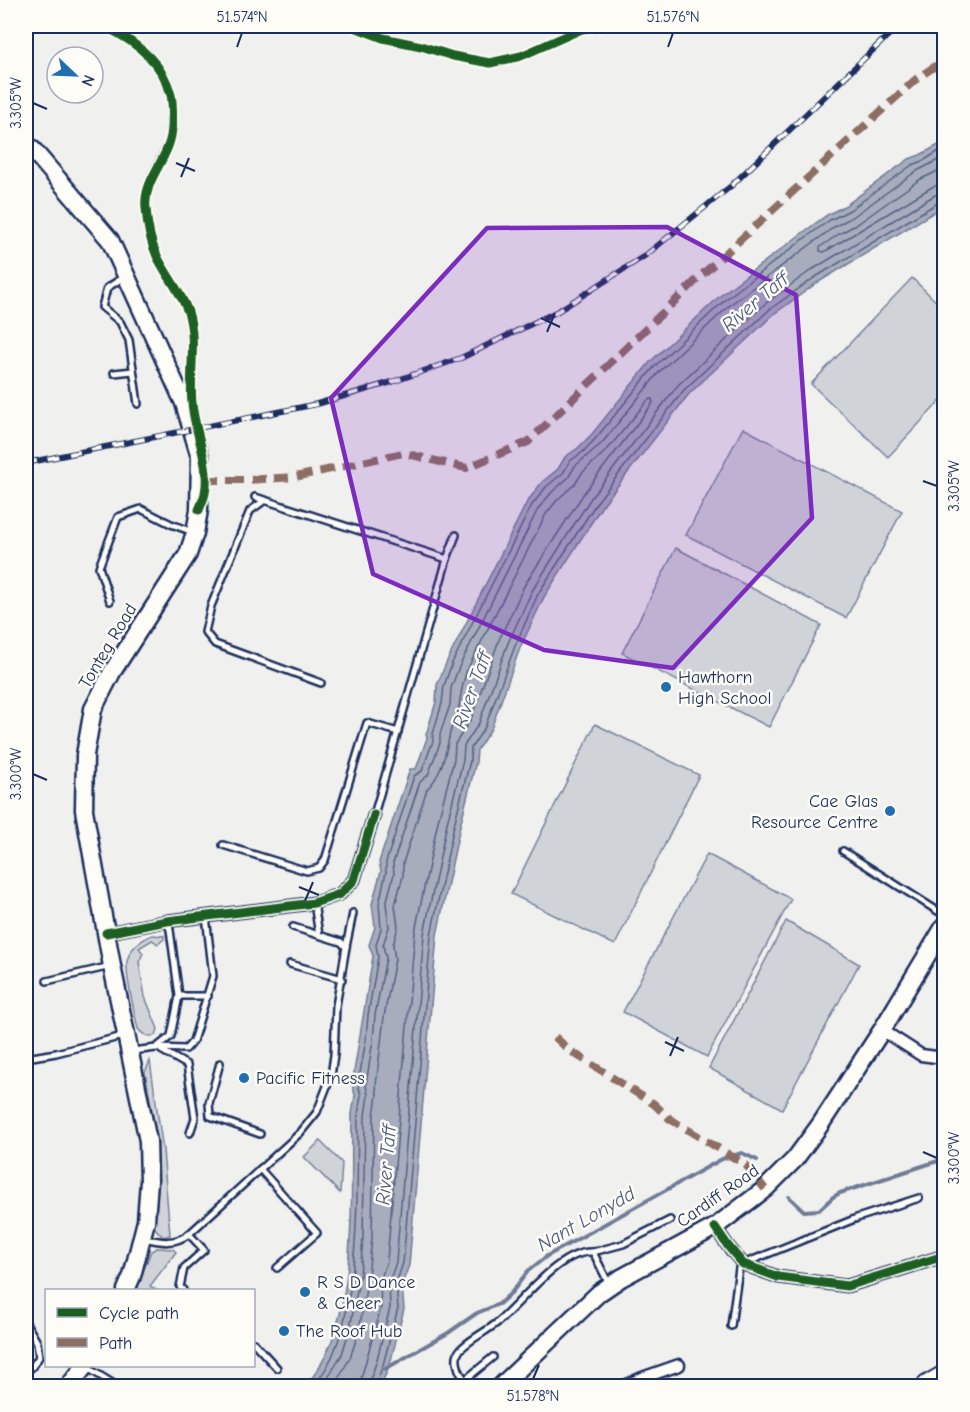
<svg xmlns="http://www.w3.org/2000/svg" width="970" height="1412" font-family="'Comic Neue',sans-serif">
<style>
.green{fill:#d0d3d8;stroke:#76819b;stroke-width:1.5}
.water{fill:#a7adbd;stroke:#6f7b97;stroke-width:1.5}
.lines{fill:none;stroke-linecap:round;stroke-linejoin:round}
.shore{stroke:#536184;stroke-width:1.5}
.stream{stroke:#6f7b97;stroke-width:4}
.lane-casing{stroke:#1b2f5e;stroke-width:10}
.street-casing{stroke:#1b2f5e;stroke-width:15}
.primary-casing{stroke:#1b2f5e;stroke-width:21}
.highway-casing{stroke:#1b2f5e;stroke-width:24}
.lane{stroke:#fdfcf7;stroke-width:5}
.street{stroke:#fdfcf7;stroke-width:10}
.primary{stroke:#fdfcf7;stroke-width:16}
.highway{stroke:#fdfcf7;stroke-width:20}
.rail-casing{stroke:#1b2f5e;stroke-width:6}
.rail{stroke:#fdfcf7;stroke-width:4;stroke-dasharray:11;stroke-linecap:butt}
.quiet{stroke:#8d6e63;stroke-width:8;stroke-dasharray:15 8;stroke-linecap:butt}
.cycleway-casing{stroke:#fdfcf7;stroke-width:13}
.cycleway{stroke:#1b5e20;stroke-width:9}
.marked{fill:#7b2cbf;fill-opacity:0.2;stroke:#7b2cbf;stroke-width:4.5;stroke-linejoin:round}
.ticks{fill:none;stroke:#1b2f5e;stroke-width:2}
.poi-dot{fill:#1f6fb2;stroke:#fdfcf7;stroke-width:2}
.labels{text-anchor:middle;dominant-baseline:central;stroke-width:5;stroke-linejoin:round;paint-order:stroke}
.street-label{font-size:18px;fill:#1b2f5e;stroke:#fdfcf7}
.poi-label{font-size:18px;fill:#1b2f5e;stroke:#fdfcf7;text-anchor:start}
.water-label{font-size:20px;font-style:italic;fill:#4c5b7f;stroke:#fdfcf7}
.neatline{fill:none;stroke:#1b2f5e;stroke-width:2}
.ticks-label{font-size:15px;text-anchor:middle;fill:#1b2f5e}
</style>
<rect width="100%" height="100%" fill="#f0f0ee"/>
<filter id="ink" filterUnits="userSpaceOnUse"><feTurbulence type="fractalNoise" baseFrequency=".0167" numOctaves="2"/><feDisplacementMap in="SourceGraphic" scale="12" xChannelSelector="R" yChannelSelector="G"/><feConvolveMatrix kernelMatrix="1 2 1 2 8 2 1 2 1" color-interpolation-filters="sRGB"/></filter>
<g filter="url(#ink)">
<g class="green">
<path d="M912 278 944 309V397L888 457 811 384Z"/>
<path d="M743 428 902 511 846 618 686 535Z"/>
<path d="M676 548 821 625 769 727 622 653Z"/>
<path d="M595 724 699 775 615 945 511 894Z"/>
<path d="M707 854 791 899 707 1057 623 1012Z"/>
<path d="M786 921 859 964 782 1109 709 1068Z"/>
<path d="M152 935 164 936V939L158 944 152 940 139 948 143 953 139 962 145 997 158 1029 156 1035C148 1038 143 1035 138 1029 135 1014 125 976 127 962 129 949 141 940 152 935Z"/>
<path d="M150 1061 163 1150 170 1235 163 1237 153 1226C164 1170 155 1126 145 1072Z"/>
<path d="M320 1141 342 1163 340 1193 304 1157Z"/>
<path d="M157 1248 173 1249 176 1252 150 1286 156 1290H136L151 1251Z"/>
</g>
<path class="water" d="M944 142V206L817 283 774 314 689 394 602 506 544 597 520 648 491 729 477 750 476 762 460 826 437 935 409 1265 402 1284 404 1309 389 1368 380 1386H305C361 1328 350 1191 352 1114L355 1095 352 1084 373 956 369 945 375 927 372 904 381 871 379 862 410 769H416L427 738 426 735 436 702 437 685 447 661 527 502 542 482 558 469 565 457 578 448 592 434 650 362 722 294 801 234 827 215 846 205 909 159 920 155Z"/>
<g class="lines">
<g class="shore">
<path d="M944 168 919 180 859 223 839 234 820 247V251L824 252 932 187 944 184"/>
<path d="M313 1386C364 1333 356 1187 358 1115L361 1095 358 1084 366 1040 368 1015 378 957 376 945 381 928 379 904 386 872V862L414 776 422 771 433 741V734L442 703 444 686 452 663 532 505 546 487 563 473 570 461 583 452 596 438 655 366 726 299 805 238 830 220 850 210 912 165 923 161 944 148"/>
<path d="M323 1386 342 1354 350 1328 360 1275 363 1238 365 1116 368 1095 366 1085 373 1040 375 1015 386 958 383 945 389 927 386 904 394 874 393 863 420 782 428 775 440 743V734L450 705 451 688 459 667 538 509 552 492 568 478 575 466 602 443 660 371 731 304 834 227 854 216 915 172 944 157"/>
<path d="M334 1386 350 1358 359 1331 368 1276 372 1238 374 1116 377 1095 376 1085 384 1017 395 959 393 945 398 927 395 905 403 876V863L427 789C442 775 446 752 450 733 452 724 457 716 459 706 461 693 462 684 467 670L546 514 558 499 575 484 582 473 608 449 648 400 652 399 653 403 584 493 524 586 499 640 471 719 455 744 454 759 438 821 415 932 387 1260 380 1282 381 1307 359 1386"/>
<path d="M368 1386 376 1363 390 1308 389 1283 396 1262 424 934 447 823 463 760 464 746 479 723 508 643 532 591 591 498 678 385 766 303 810 271 935 195 944 193"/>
<path d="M375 1386 383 1365 398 1308 396 1284 403 1263 431 935 454 825 470 761 471 748 485 727 515 646 538 594 597 502 684 390 770 309 814 278 939 202 944 201"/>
</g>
<g class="stream">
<path d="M789 1197 804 1211 819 1210 833 1197 840 1193 944 1159"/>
<path d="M385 1369 448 1333 477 1313 499 1304 512 1292 528 1271 547 1256 722 1159 742 1153 757 1160"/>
</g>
<g class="lane-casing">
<g id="lane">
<path d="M104 26 124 36 148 54 164 74 172 96 170 140 152 176"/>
<path d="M124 277 107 288 102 307 120 322 129 340 138 404"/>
<path d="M114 373 133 371"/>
<path d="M255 497 447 559"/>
<path d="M265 500 250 511 211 606 205 632 215 644 321 683"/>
<path d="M110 601 99 567 118 517 141 509 171 524 193 532"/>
<path d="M374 815 447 559 456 535"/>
<path d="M223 845 307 871 319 868 325 860 367 723 398 732"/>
<path d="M843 851 944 915"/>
<path d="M314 903 319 935"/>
<path d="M167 921 170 930 179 996"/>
<path d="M346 947 353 913"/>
<path d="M290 964 342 979"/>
<path d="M47 981 111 966"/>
<path d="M156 1048 186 1049 193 1041 213 976 206 916"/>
<path d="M161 1050 187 1065 195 1118 190 1133"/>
<path d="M133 1051 156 1048 171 1036 179 996H208"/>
<path d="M26 1058 56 1053 123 1036"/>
<path d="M220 1063 209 1103 210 1116 260 1134"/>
<path d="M260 1169 317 1233 277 1268"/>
<path d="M143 1238C161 1242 174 1245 189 1234L300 1133 317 1112 331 1076 334 1055 336 1006 346 947 341 942 293 927"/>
<path d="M593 1252 623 1244 670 1220"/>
<path d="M183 1290 180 1287 184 1268 204 1250 189 1234"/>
<path d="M26 1323 37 1342 39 1357 32 1367 26 1371"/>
<path d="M731 1326 739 1268 743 1264 857 1218 919 1198"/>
<path d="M254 1343 277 1368"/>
<path d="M493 1357 465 1380C459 1373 453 1358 460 1350 467 1341 489 1330 498 1322 522 1302 560 1249 593 1252L609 1284"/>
<path d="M86 1367 117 1386"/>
</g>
</g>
<g class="street-casing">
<g id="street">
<path d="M106 933 167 921 314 903 340 894 354 880 374 815"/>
<path d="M882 1030 921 1055 944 1058"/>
<path d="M715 1227 728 1246 743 1264 778 1277 847 1286 944 1256"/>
<path d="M625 1386 642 1378 679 1365"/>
</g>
</g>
<g class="primary-casing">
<g id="primary">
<path d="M26 144 33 150 110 240 184 403 200 457 199 510 195 533 188 554 112 672 93 709 85 755 84 810 112 966 148 1141 149 1181 146 1221 132 1276 126 1290"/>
<path d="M69 1386 85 1366"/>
<path d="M501 1386 599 1293 621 1278 715 1227 765 1189 795 1159 820 1125 882 1030 944 927"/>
</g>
</g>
<g class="highway-casing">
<path id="highway" d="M927 1386 944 1376"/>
</g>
<use href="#lane" class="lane"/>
<use href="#street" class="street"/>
<use href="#primary" class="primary"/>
<use href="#highway" class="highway"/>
<g class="rail-casing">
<path id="rail" d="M26 463 317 404 392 382 461 358 558 311 646 255 731 186 898 26"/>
</g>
<use href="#rail" class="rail"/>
<g class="quiet">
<path d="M205 480H248L295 477 403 453 466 468 528 442 705 272 915 80 944 60"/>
<path d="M555 1037 569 1050 654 1104 670 1119 746 1165 765 1189"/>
</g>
<g class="cycleway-casing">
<g id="cycleway">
<path d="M104 26C133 40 163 61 171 95 173 103 173 131 170 140 165 162 143 182 146 208 147 224 150 241 157 256 166 275 181 292 188 312 197 340 189 374 192 403 194 431 211 465 205 493 204 499 201 504 199 510"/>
<path d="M352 26 383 38 421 46 453 56 490 63 521 56 582 29 601 26"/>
<path d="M106 933 167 921 314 903 340 894 354 880 374 815"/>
<path d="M715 1227 728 1246 743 1264 778 1277 847 1286 944 1256"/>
</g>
</g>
<use href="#cycleway" class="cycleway"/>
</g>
</g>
<path class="marked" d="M667 227 796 295 812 518 673 668 544 650 373 574 331 398 487 228Z"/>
<path class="ticks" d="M237 47 242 33M668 47 673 33M33 103 47 109M176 163 195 171M181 177 189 158M541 318 560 327M547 332 555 313M923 481 937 486M33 774 47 780M299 887 319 895M305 901 313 882M665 1042 684 1051M670 1056 678 1037M923 1152 937 1158M533 1379 539 1365"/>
<g class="poi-dot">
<circle cx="666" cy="687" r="6"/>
<circle cx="890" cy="811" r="6"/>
<circle cx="244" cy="1078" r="6"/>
<circle cx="305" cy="1292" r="6"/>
<circle cx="284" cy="1331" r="6"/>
</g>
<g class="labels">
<g class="street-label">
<text transform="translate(108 646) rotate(-59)">Tonteg Road</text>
<text transform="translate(718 1196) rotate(-35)">Cardiff Road</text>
</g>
<g class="poi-label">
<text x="678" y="677">Hawthorn<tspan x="678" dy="21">High School</tspan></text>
<text x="878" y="801" text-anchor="end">Cae Glas<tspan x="878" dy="21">Resource Centre</tspan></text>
<text x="256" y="1078">Pacific Fitness</text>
<text x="317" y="1282">R S D Dance<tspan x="317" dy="21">&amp; Cheer</tspan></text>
<text x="296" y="1331">The Roof Hub</text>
</g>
<g class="water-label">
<text transform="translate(755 302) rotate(-40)">River Taff</text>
<text transform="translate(472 690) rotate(-70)">River Taff</text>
<text transform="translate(386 1165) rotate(-85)">River Taff</text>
<text transform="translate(586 1219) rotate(-30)">Nant Lonydd</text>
</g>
</g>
<rect width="970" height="1412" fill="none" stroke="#fdfcf7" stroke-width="66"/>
<rect x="45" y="1289" width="210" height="78" fill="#fdfcf7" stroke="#a3aaba" stroke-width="1.5"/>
<rect x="57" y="1308" width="30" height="9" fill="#1b5e20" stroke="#a3aaba" stroke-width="1.5"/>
<text x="99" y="1319" font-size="18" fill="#1b2f5e">Cycle path</text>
<rect x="57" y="1338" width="30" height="9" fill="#8d6e63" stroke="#a3aaba" stroke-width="1.5"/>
<text x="99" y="1349" font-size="18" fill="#1b2f5e">Path</text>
<g transform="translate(75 75) rotate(113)"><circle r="28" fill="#fdfcf7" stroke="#a3aaba" stroke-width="1.5"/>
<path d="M0-4.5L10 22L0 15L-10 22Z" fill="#1f6fb2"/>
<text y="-9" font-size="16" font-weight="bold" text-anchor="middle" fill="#1b2f5e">N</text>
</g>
<rect x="33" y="33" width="904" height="1346" class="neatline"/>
<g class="ticks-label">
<text x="242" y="22">51.574°N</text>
<text x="673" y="22">51.576°N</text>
<text transform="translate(16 103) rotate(-90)" y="5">3.305°W</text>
<text transform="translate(954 486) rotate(-90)" y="5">3.305°W</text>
<text transform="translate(16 774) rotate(-90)" y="5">3.300°W</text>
<text transform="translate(954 1158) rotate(-90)" y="5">3.300°W</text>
<text x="533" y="1401">51.578°N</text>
</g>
</svg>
